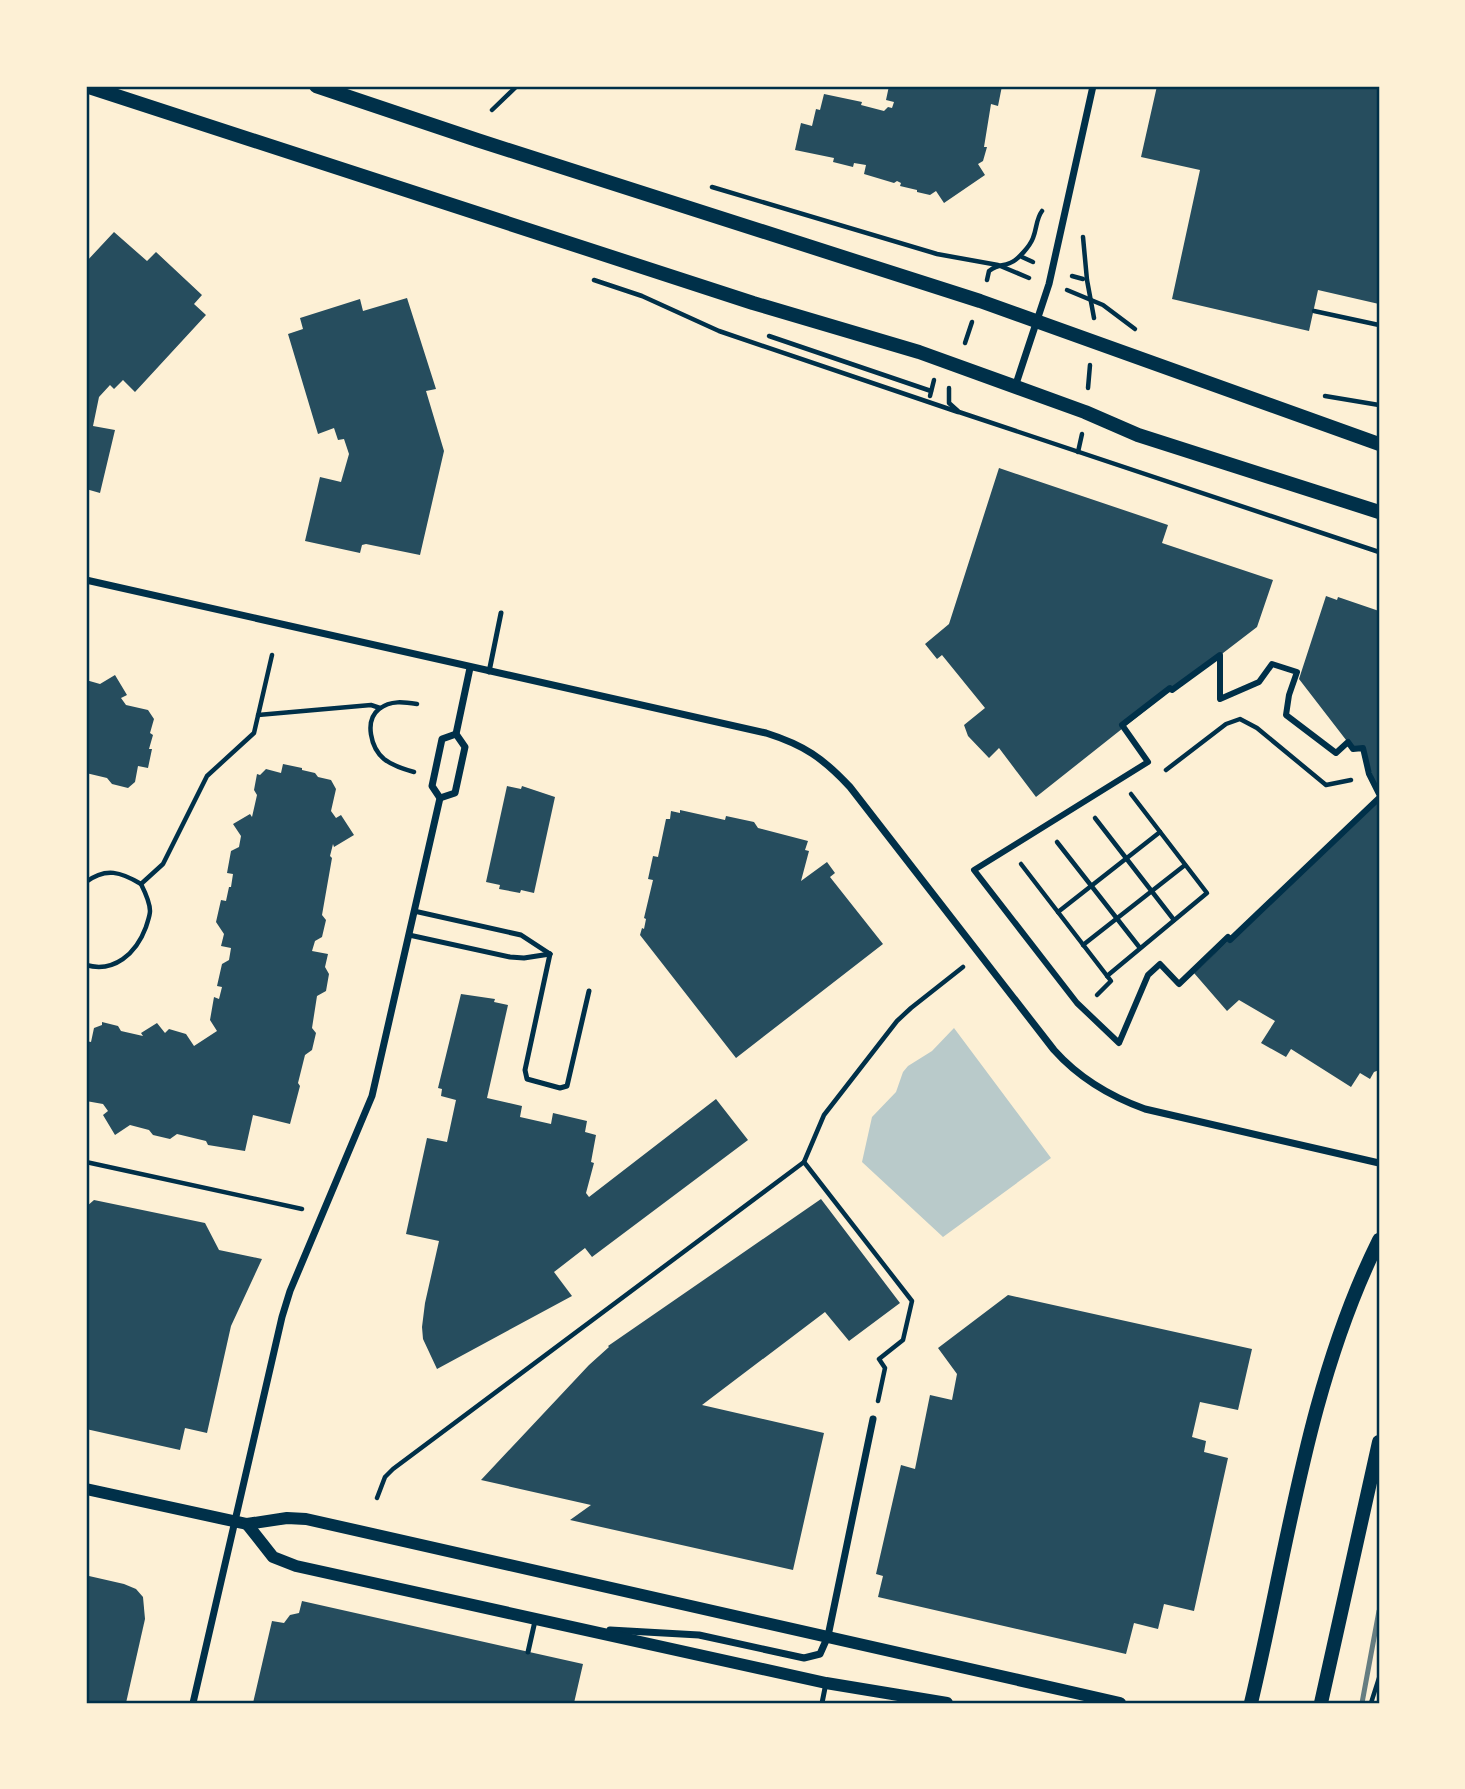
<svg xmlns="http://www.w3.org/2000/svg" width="1465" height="1789" font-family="'Fira Sans',sans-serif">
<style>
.green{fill:#b9caca}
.building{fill:#264d5e}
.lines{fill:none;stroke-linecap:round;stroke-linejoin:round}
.path{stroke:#003049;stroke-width:4.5}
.service{stroke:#003049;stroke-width:5}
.pedestrian{stroke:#003049;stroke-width:6}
.minor{stroke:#003049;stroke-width:7}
.tertiary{stroke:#003049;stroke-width:12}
.secondary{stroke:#003049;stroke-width:14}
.rail{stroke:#657d81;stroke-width:5}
.neatline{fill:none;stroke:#003049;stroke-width:2.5}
</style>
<rect width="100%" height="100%" fill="#fdf0d5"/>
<path class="green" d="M954 1028 1051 1158 943 1237 862 1162 872 1117 896 1092 903 1072 908 1066 932 1051Z"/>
<g class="building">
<path d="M889 86H1002L998 106 991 104 984 147H987L983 161 978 164 985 175 944 203 936 191 930 195 917 192V190L900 186 901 183 897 181 894 183 864 174 866 165 854 163 853 167 833 162 834 158 795 150 801 123 812 126 816 109 820 110 824 94 862 102 861 105 884 111 888 107 892 108 894 102 886 100Z"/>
<path d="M1157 86H1379V304L1318 290 1309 331 1172 299 1200 170 1141 157Z"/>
<path d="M114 232 147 261 156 252 202 295 194 304 206 315 135 392 123 380 114 389 110 385 99 397 93 426 115 430 100 493 86 489V262Z"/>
<path d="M407 298 436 389 426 391 444 451 420 555 366 544 362 545 360 553 305 541 320 477 341 482 349 454 344 439 338 440 334 428 318 434 288 334 303 329 300 318 360 299 363 311Z"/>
<path d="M999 468 1168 525 1162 543 1273 580 1257 627 1197 673 1195 671 1036 797 999 748 989 758 968 736 964 725 985 708 942 655 937 659 925 644 949 624Z"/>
<path d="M1326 596 1337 600 1338 597 1379 611V795L1363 748 1353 749 1299 679Z"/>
<path d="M115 675 127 695 121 698 126 705 148 710 154 719 150 733 153 735 149 749H152L148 768 138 766 135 782 128 788 112 784 107 778 86 773V680L100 684Z"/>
<path d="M283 764 302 768V770L315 773 318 777 331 780 336 789 331 811 336 818 341 815 354 835 334 847 333 844 330 856 332 858 322 915 326 920 322 937 315 941 312 951 328 954 325 967 329 974 326 991 317 996 312 1028 316 1033 312 1050 305 1055 298 1083 300 1086 290 1124 253 1115 245 1151 208 1145 206 1141 177 1134 170 1139 153 1135 149 1130 130 1125 115 1135 103 1115 108 1111 103 1104 86 1101V1041L91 1042 94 1028 102 1025V1022L118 1026 121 1031 143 1036 141 1033 157 1023 165 1033 169 1029 186 1034 194 1046 217 1031 210 1020 214 997 219 999 222 987 217 986 222 964 229 960 231 948 221 946 224 934 216 922 221 900 226 901 229 887H231L233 874 227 873 231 851 239 847 241 836 233 824 250 814 252 817 257 795 254 790 257 774 260 775 266 769 281 773Z"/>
<path d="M507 786 521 789 522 786 555 797 534 893 521 890 520 893 499 889 500 885 486 882Z"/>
<path d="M1379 798V1070L1374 1072 1370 1079 1360 1073 1351 1087 1291 1049 1286 1057 1261 1043 1275 1021 1239 1000 1227 1011 1194 973Z"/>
<path d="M680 810 725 820 726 816 754 822 758 828 808 841 805 850 809 851 801 881 827 862 835 873 830 877 883 944 736 1058 640 935 642 928 644 929 646 919 644 918 653 880 648 879 653 856 658 857 666 819H670L671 811 680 813Z"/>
<path d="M461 994 495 999 494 1002 508 1005 487 1098 522 1106 520 1117 551 1124 553 1113 587 1121 585 1132 596 1135 591 1162 594 1163 586 1193 589 1197 716 1099 748 1140 592 1257 585 1248 554 1272 572 1296 437 1369 423 1339 422 1327 425 1303 439 1241 406 1234 427 1138 447 1142 456 1100 441 1096 442 1089 438 1088Z"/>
<path d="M821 1199 900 1303 849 1341 825 1312 702 1405 824 1433 793 1570 570 1520 591 1505 481 1480 589 1365 609 1347 608 1346Z"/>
<path d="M94 1200 205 1223 219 1250 262 1259 231 1326 207 1433 185 1428 180 1450 86 1429V1207Z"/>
<path d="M1008 1295 1252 1349 1238 1410 1200 1402 1192 1437 1206 1441 1204 1452 1228 1458 1194 1611 1164 1604 1158 1629 1134 1623 1126 1654 878 1597 883 1576 876 1574 901 1465 915 1469 930 1395 952 1400 957 1374 938 1348Z"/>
<path d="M89 1576 124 1584 136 1589 143 1597 145 1619 126 1703H86V1587Z"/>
<path d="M302 1601 583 1664 574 1703H253L272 1621 284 1623 290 1615 299 1613Z"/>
</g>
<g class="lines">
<g class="path">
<path d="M492 110 517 86"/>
<path d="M712 187 937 254 998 265 1029 278"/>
<path d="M1083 237 1087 280 1094 318"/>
<path d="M1022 257 1033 262"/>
<path d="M1072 276 1083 279"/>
<path d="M594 280 642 296 719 331 958 412"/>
<path d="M987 280 989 271C1000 263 1001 267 1010 263 1018 260 1030 246 1033 238 1037 228 1036 219 1042 211"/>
<path d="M1067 290 1103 305 1135 329"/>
<path d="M1314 311 1379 325"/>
<path d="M769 336 931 391"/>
<path d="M965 343 972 322"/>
<path d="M949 388V403L959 412 1379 552"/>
<path d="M1088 388 1090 365"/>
<path d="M930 396 934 380"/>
<path d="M1325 396 1379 405"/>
<path d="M1078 452 1082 434"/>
<path d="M258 715 371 705 380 708"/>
<path d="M1166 770 1226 724 1240 719 1257 728 1326 785 1351 780"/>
<path d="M414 772C403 769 393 766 384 759 371 748 364 721 379 709 391 700 404 702 417 704"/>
<path d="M1095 818 1174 920"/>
<path d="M1057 842 1140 948"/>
<path d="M1021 864 1111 981 1097 995"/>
<path d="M86 882C106 867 121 872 141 884L163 864 207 776 254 733 272 655"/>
<path d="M1058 912 1160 832"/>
<path d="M1083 945 1185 865"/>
<path d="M86 965C114 973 136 954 146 927 147 923 150 916 150 911 150 902 145 892 141 884"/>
<path d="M1107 976 1207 893 1131 794"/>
<path d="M86 1162 302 1209"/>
<path d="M804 1162 824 1115 897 1021 911 1008 963 967"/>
<path d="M377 1498 385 1477 393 1469 804 1162 912 1301 903 1340 879 1359 885 1368 878 1401"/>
<path d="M1371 1703 1379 1678"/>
</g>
<g class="service">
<path d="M489 672 501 613"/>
<path d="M414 911 521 935 550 954"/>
<path d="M409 935 510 957 524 958 550 954"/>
<path d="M550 954 525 1070 527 1079 560 1088 567 1086 589 991"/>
<path d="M528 1652 535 1621"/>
<path d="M822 1703 826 1683"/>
</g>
<path class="pedestrian" d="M1379 794 1369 774 1363 748 1353 749 1348 742 1336 753 1286 715 1289 695 1297 672 1272 664 1259 682 1220 699V655L1172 690 1170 688 1122 725 1148 762 974 870 1077 1003 1119 1043 1148 975 1160 964 1179 984 1228 937 1230 940 1379 798"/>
<g class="minor">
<path d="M1015 387 1049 284 1093 86"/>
<path d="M86 580 766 733C804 745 823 758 850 787L1054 1050C1079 1078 1109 1096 1145 1109L1379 1163"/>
<path d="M440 798 455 793 465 747 456 734 470 668"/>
<path d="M610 1630 699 1635 804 1658 820 1654 828 1636 873 1419"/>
<path d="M193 1703 282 1317 290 1291 372 1096 440 798 432 786 442 739 456 734"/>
</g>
<g class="tertiary">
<path d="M86 1489 247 1524 287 1518 306 1519 1120 1703"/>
<path d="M247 1524 273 1557 296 1566 826 1683 947 1703"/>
</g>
<g class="secondary">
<path d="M86 86 753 303 919 352 1085 412 1138 435 1379 512"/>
<path d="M316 86 477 140 980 301 1379 444"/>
<path d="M1251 1703C1288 1548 1307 1385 1379 1240"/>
<path d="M1321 1703 1379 1442"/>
</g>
<path class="rail" d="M1362 1703 1379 1611"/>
</g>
<rect width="1465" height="1789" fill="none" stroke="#fdf0d5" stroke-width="175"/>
<rect x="88" y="88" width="1290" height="1614" class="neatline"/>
</svg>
